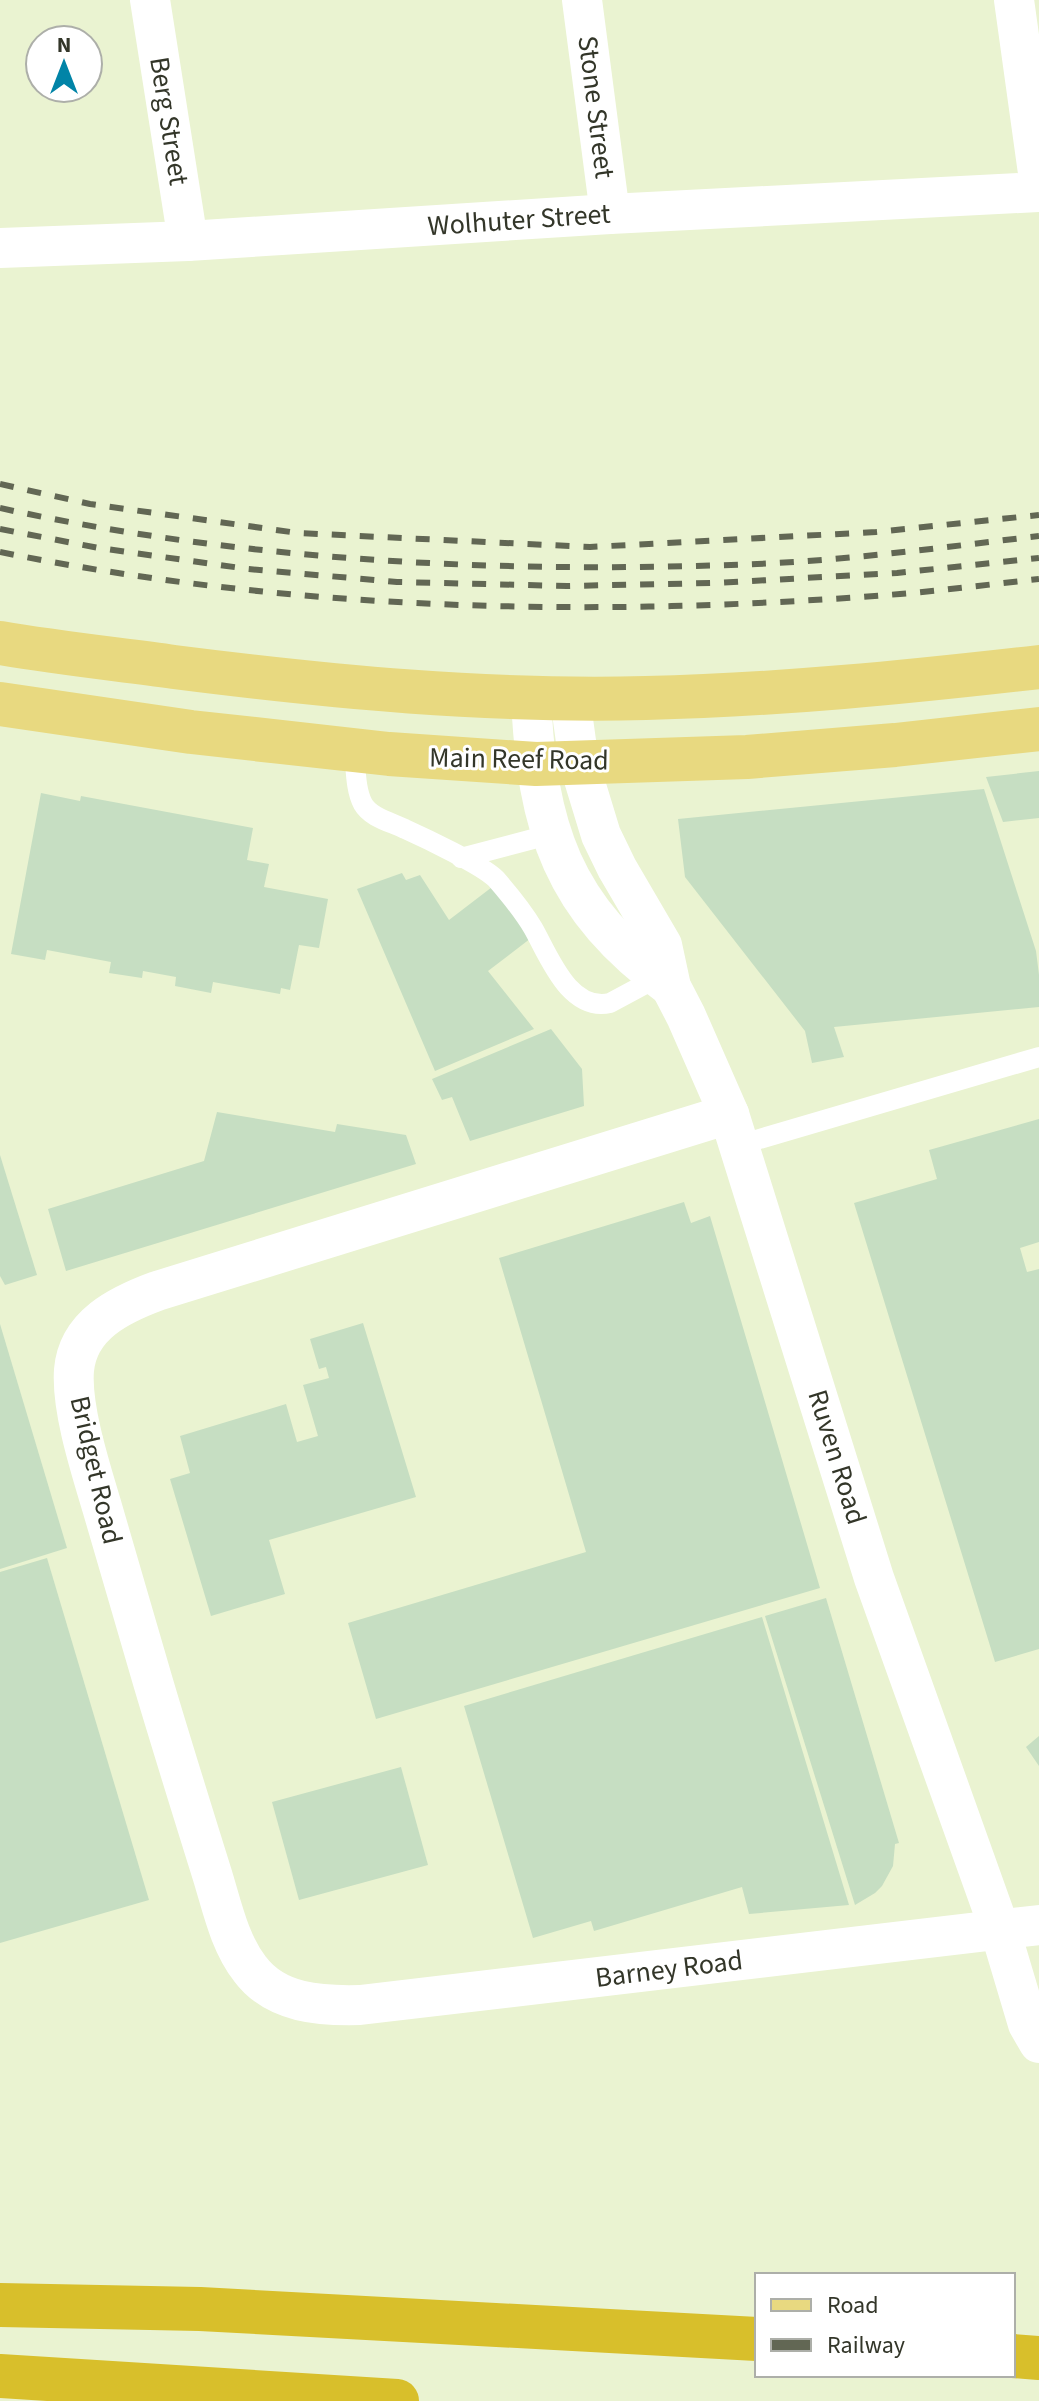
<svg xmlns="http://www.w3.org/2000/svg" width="1039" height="2401" font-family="'Source Sans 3',sans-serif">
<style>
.building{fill:#c6dec2}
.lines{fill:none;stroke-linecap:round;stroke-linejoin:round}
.service{stroke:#fff;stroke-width:20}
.minor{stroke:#fff;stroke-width:40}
.primary{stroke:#e8d980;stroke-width:44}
.motorway{stroke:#d8bf2b;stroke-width:44}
.rail{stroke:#626754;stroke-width:6;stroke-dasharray:14 14;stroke-linecap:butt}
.labels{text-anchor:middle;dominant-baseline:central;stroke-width:6;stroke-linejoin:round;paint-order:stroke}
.street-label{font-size:28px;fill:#333629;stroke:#fff}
</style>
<rect width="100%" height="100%" fill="#eaf3d1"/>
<g class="building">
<path d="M1039 771V818L1003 822 986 777Z"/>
<path d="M984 789 1036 951 1039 975V1007L834 1027 844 1057 812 1063 805 1031 685 877 678 819Z"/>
<path d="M41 793 80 801 81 796 253 828 247 860 269 864 264 887 328 899 319 948 299 945 290 990 281 988 280 994 213 982 211 993 175 986 176 977 143 971 142 978 109 973 111 962 47 950 45 960 11 954Z"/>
<path d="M402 873 406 880 420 875 449 920 496 884 535 935 488 971 534 1029 435 1071 357 889Z"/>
<path d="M551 1029 582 1069 584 1106 470 1141 452 1097 442 1100 432 1079Z"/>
<path d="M217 1112 335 1132 337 1124 406 1135 416 1164 66 1271 48 1209 204 1161Z"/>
<path d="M1039 1119V1242L1020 1248 1027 1272 1039 1269V1649L995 1662 854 1203 937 1179 929 1150Z"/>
<path d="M0 1155 37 1275 5 1285 0 1276Z"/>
<path d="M684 1202 691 1223 710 1216 820 1588 376 1719 348 1623 586 1552 499 1258Z"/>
<path d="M363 1323 416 1497 269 1540 285 1594 211 1616 170 1479 190 1473 180 1436 286 1404 297 1442 318 1436 303 1385 329 1378 326 1367 319 1369 310 1339Z"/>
<path d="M0 1324 67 1548 0 1569Z"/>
<path d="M47 1558 149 1900 0 1943V1572Z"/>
<path d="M826 1598 899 1843 895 1844 893 1866 882 1886 875 1893 855 1905 765 1616Z"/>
<path d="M762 1617 849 1905 749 1914 742 1887 594 1931 591 1921 533 1938 464 1706Z"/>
<path d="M1039 1736V1766L1026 1747Z"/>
<path d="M401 1767 428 1865 299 1900 272 1802Z"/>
</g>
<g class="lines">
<g class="service">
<path d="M354 750C356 767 355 789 363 804 371 818 391 822 405 829 425 838 482 865 496 879 509 894 523 911 533 928 549 956 569 1012 610 1003L664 974"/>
<path d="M461 858 552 834"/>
<path d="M739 1145 1039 1057"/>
</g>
<g class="minor">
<path d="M150 0 188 241"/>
<path d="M582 0 610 214"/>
<path d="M1014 0 1039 180"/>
<path d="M0 248 188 241 610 214 1039 192"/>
<path d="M531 698C537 828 562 908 671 987"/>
<path d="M570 698 579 763 601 835 617 868 662 945 671 987 686 1016 729 1114 874 1578 1000 1930 1028 2024 1039 2043"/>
<path d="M729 1114 157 1291C119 1305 78 1325 74 1370 71 1409 91 1470 102 1507 119 1565 136 1624 153 1682 172 1746 192 1810 212 1874 222 1906 229 1942 250 1969 276 2004 321 2006 360 2005L1039 1925"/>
</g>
<g class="primary">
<path d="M0 643C58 653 116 659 174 667 331 687 488 702 646 698 778 695 908 682 1039 667"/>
<path d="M0 704 191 732 389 754 536 764 747 757 895 745 1039 729"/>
</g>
<g class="motorway">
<path d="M0 2305 200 2309 757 2339"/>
<path d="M1013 2356 1039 2358"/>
<path d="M0 2376 397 2401"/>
</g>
<g class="rail">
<path d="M0 484 90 504 298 533 590 547 876 532 1039 515"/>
<path d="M0 508C247 562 505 574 757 564 851 560 945 547 1039 536"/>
<path d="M0 529 99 548 248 569 397 582 567 586 714 583 897 573 1039 558"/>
<path d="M0 552C296 612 600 618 900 594 947 590 993 584 1039 579"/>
</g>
</g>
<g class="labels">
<g class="street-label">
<text transform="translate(596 107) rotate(83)">Stone Street</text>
<text transform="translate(169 121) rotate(81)">Berg Street</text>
<text transform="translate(519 220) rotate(-4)">Wolhuter Street</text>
<text transform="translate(519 759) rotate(1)">Main Reef Road</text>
<text transform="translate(837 1457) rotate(73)">Ruven Road</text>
<text transform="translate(96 1470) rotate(77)">Bridget Road</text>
<text transform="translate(669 1969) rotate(-7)">Barney Road</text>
</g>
</g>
<rect x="755" y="2273" width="260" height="104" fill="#ffffff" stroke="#adafa9" stroke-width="2"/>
<rect x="771" y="2299" width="40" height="12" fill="#e8d980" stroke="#adafa9" stroke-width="2"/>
<text x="827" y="2313" font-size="24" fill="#333629">Road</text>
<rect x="771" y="2339" width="40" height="12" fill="#626754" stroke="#adafa9" stroke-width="2"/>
<text x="827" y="2353" font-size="24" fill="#333629">Railway</text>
<g transform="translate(64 64)"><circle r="38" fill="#ffffff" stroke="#adafa9" stroke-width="2"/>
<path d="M0-6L14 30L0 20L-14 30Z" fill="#0184a7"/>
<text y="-12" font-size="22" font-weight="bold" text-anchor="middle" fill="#333629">N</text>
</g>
</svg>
